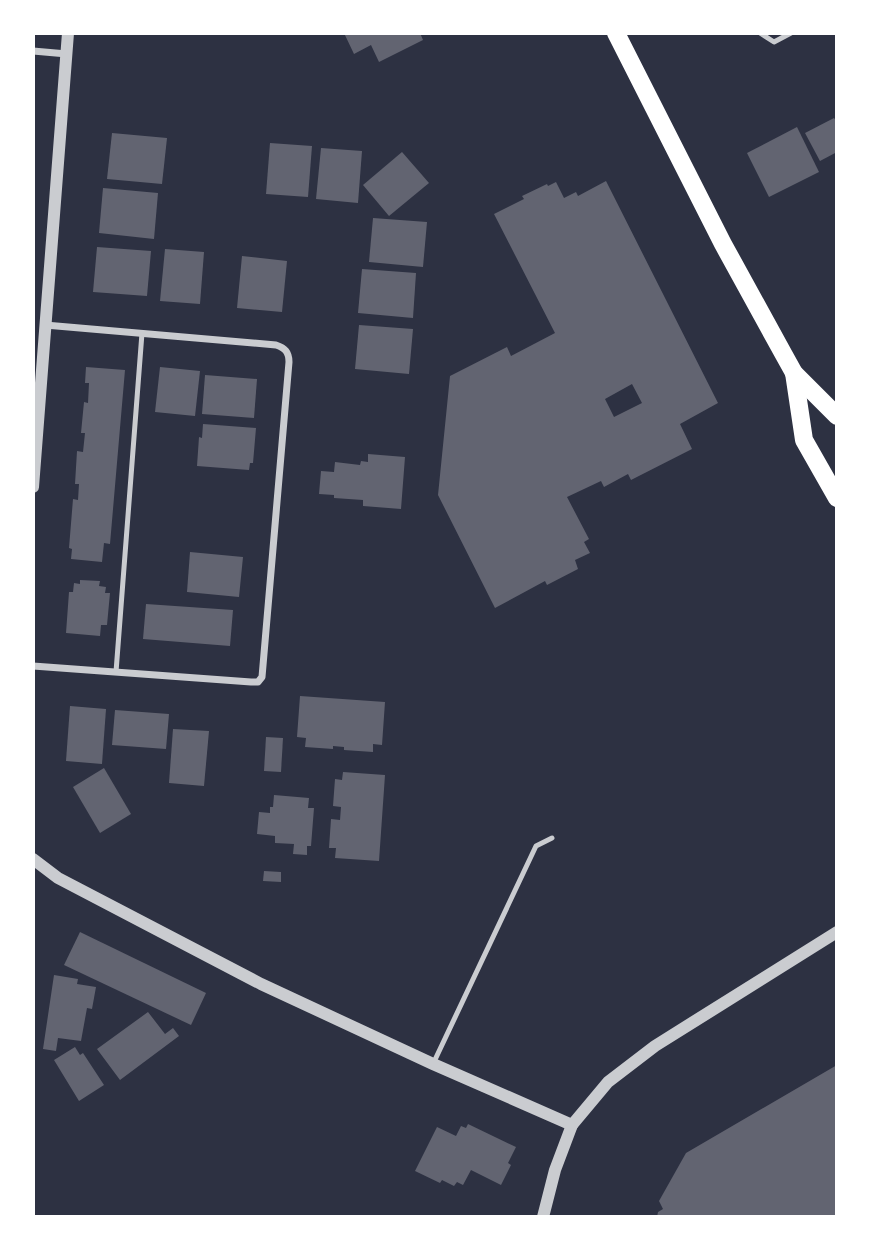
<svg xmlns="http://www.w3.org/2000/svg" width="870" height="1250" font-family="Raleway,sans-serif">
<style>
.building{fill:#626471;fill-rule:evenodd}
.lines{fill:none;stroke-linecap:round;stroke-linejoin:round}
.service{stroke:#caccd0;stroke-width:5}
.minor{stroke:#caccd0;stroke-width:7}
.tertiary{stroke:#caccd0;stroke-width:12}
.primary{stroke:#fff;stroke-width:18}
</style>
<rect width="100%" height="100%" fill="#2d3142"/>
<g class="building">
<path d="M344 33H420L423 40 379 62 371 45 354 54Z"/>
<path d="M834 118 837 122V152L820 161 805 133Z"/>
<path d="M797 127 819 172 769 197 747 153Z"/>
<path d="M112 133 167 138 162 184 107 179Z"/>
<path d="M270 143 312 146 308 197 266 194Z"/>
<path d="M321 148 362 151 358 203 316 199Z"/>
<path d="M402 152 429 183 389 216 363 185Z"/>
<path d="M606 181 718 403 680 424 692 449 631 480 628 474 604 487 601 481 567 497 589 539 584 542 590 553 575 560 578 569 547 585 545 581 495 608 438 495 450 376 507 347 511 356 555 333 494 214 524 199 522 196 547 184 548 186 556 182 564 198 576 192 578 196ZM632 384 642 403 614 417 605 399Z"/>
<path d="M103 188 158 193 154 239 99 233Z"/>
<path d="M373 218 427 222 423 267 369 262Z"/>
<path d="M97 247 151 251 147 296 93 292Z"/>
<path d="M165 249 204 252 200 304 160 301Z"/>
<path d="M242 256 287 261 282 312 237 308Z"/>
<path d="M362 269 416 273 413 318 358 313Z"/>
<path d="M359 325 413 329 409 374 355 369Z"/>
<path d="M86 367 125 370 110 544 104 543 102 562 71 559 72 549 69 548 73 499 78 500 79 484H75L77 451 83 452 85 433H81L84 402 88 403 89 383H85Z"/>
<path d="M160 367 200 371 195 416 155 412Z"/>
<path d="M205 375 257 379 254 418 202 414Z"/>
<path d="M203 424 256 428 253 463H250L249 470 197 466 199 437 202 438Z"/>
<path d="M368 454 405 457 401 509 363 506V500L334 498V495L319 494 321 471 334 472 335 462 360 465 361 461 368 462Z"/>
<path d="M190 552 243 557 239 597 187 592Z"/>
<path d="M80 580 100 581 99 586 106 587 105 593H110L107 625H101L100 636 66 633 69 592H73L74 583 80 584Z"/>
<path d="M146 604 233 610 230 646 143 639Z"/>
<path d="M300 696 385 702 382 745 373 744V752L344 750V747L333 746V749L305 747 306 738 297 737Z"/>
<path d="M70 706 106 709 102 764 66 761Z"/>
<path d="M115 710 169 714 166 749 112 745Z"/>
<path d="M173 729 209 731 204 786 169 783Z"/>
<path d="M266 737 283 738 281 772 264 771Z"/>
<path d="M104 768 131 814 100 833 73 787Z"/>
<path d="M343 772 385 775 379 861 335 858 336 848H329L331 819 340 820 341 807 333 806 335 779 342 780Z"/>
<path d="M274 795 309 798 308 808H314L311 846H307V855L293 854 294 844 275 843V836L257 834 259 812 270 813V807H273Z"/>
<path d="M264 871 281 872V882L263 881Z"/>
<path d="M80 932 206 993 191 1025 64 965Z"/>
<path d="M54 975 78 979 77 984 96 987 92 1009 87 1008 81 1041 58 1038 56 1051 43 1049Z"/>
<path d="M148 1012 165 1034 173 1028 179 1036 120 1080 97 1049Z"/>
<path d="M75 1047 80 1055 83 1053 104 1085 79 1101 54 1060Z"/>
<path d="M837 1065V1217H657L658 1212 663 1209 659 1201 686 1153Z"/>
<path d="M468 1124 516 1147 508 1163 511 1165 501 1185 471 1170 463 1185 457 1182 454 1186 442 1180 440 1183 415 1171 437 1127 456 1136 461 1126 466 1128Z"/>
</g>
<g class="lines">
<g class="service">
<path d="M760 33 774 42 791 33"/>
<path d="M116 672 142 333"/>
<path d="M433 1064 536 846 552 838"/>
</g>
<g class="minor">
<path d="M33 51 67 54"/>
<path d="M33 666 251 682H258L262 677 289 362C289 352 285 348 276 345L45 325"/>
</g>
<g class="tertiary">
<path d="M33 487 68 33"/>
<path d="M33 859 58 878 261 984 433 1064 572 1125"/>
<path d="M543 1217 555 1170 572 1125 608 1082 655 1046 837 932"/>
</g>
<g class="primary">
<path d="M616 33 723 244 784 355 794 373 837 416"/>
<path d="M794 373 804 440 837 498"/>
</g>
</g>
<rect width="870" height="1250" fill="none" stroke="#ffffff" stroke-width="70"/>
</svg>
